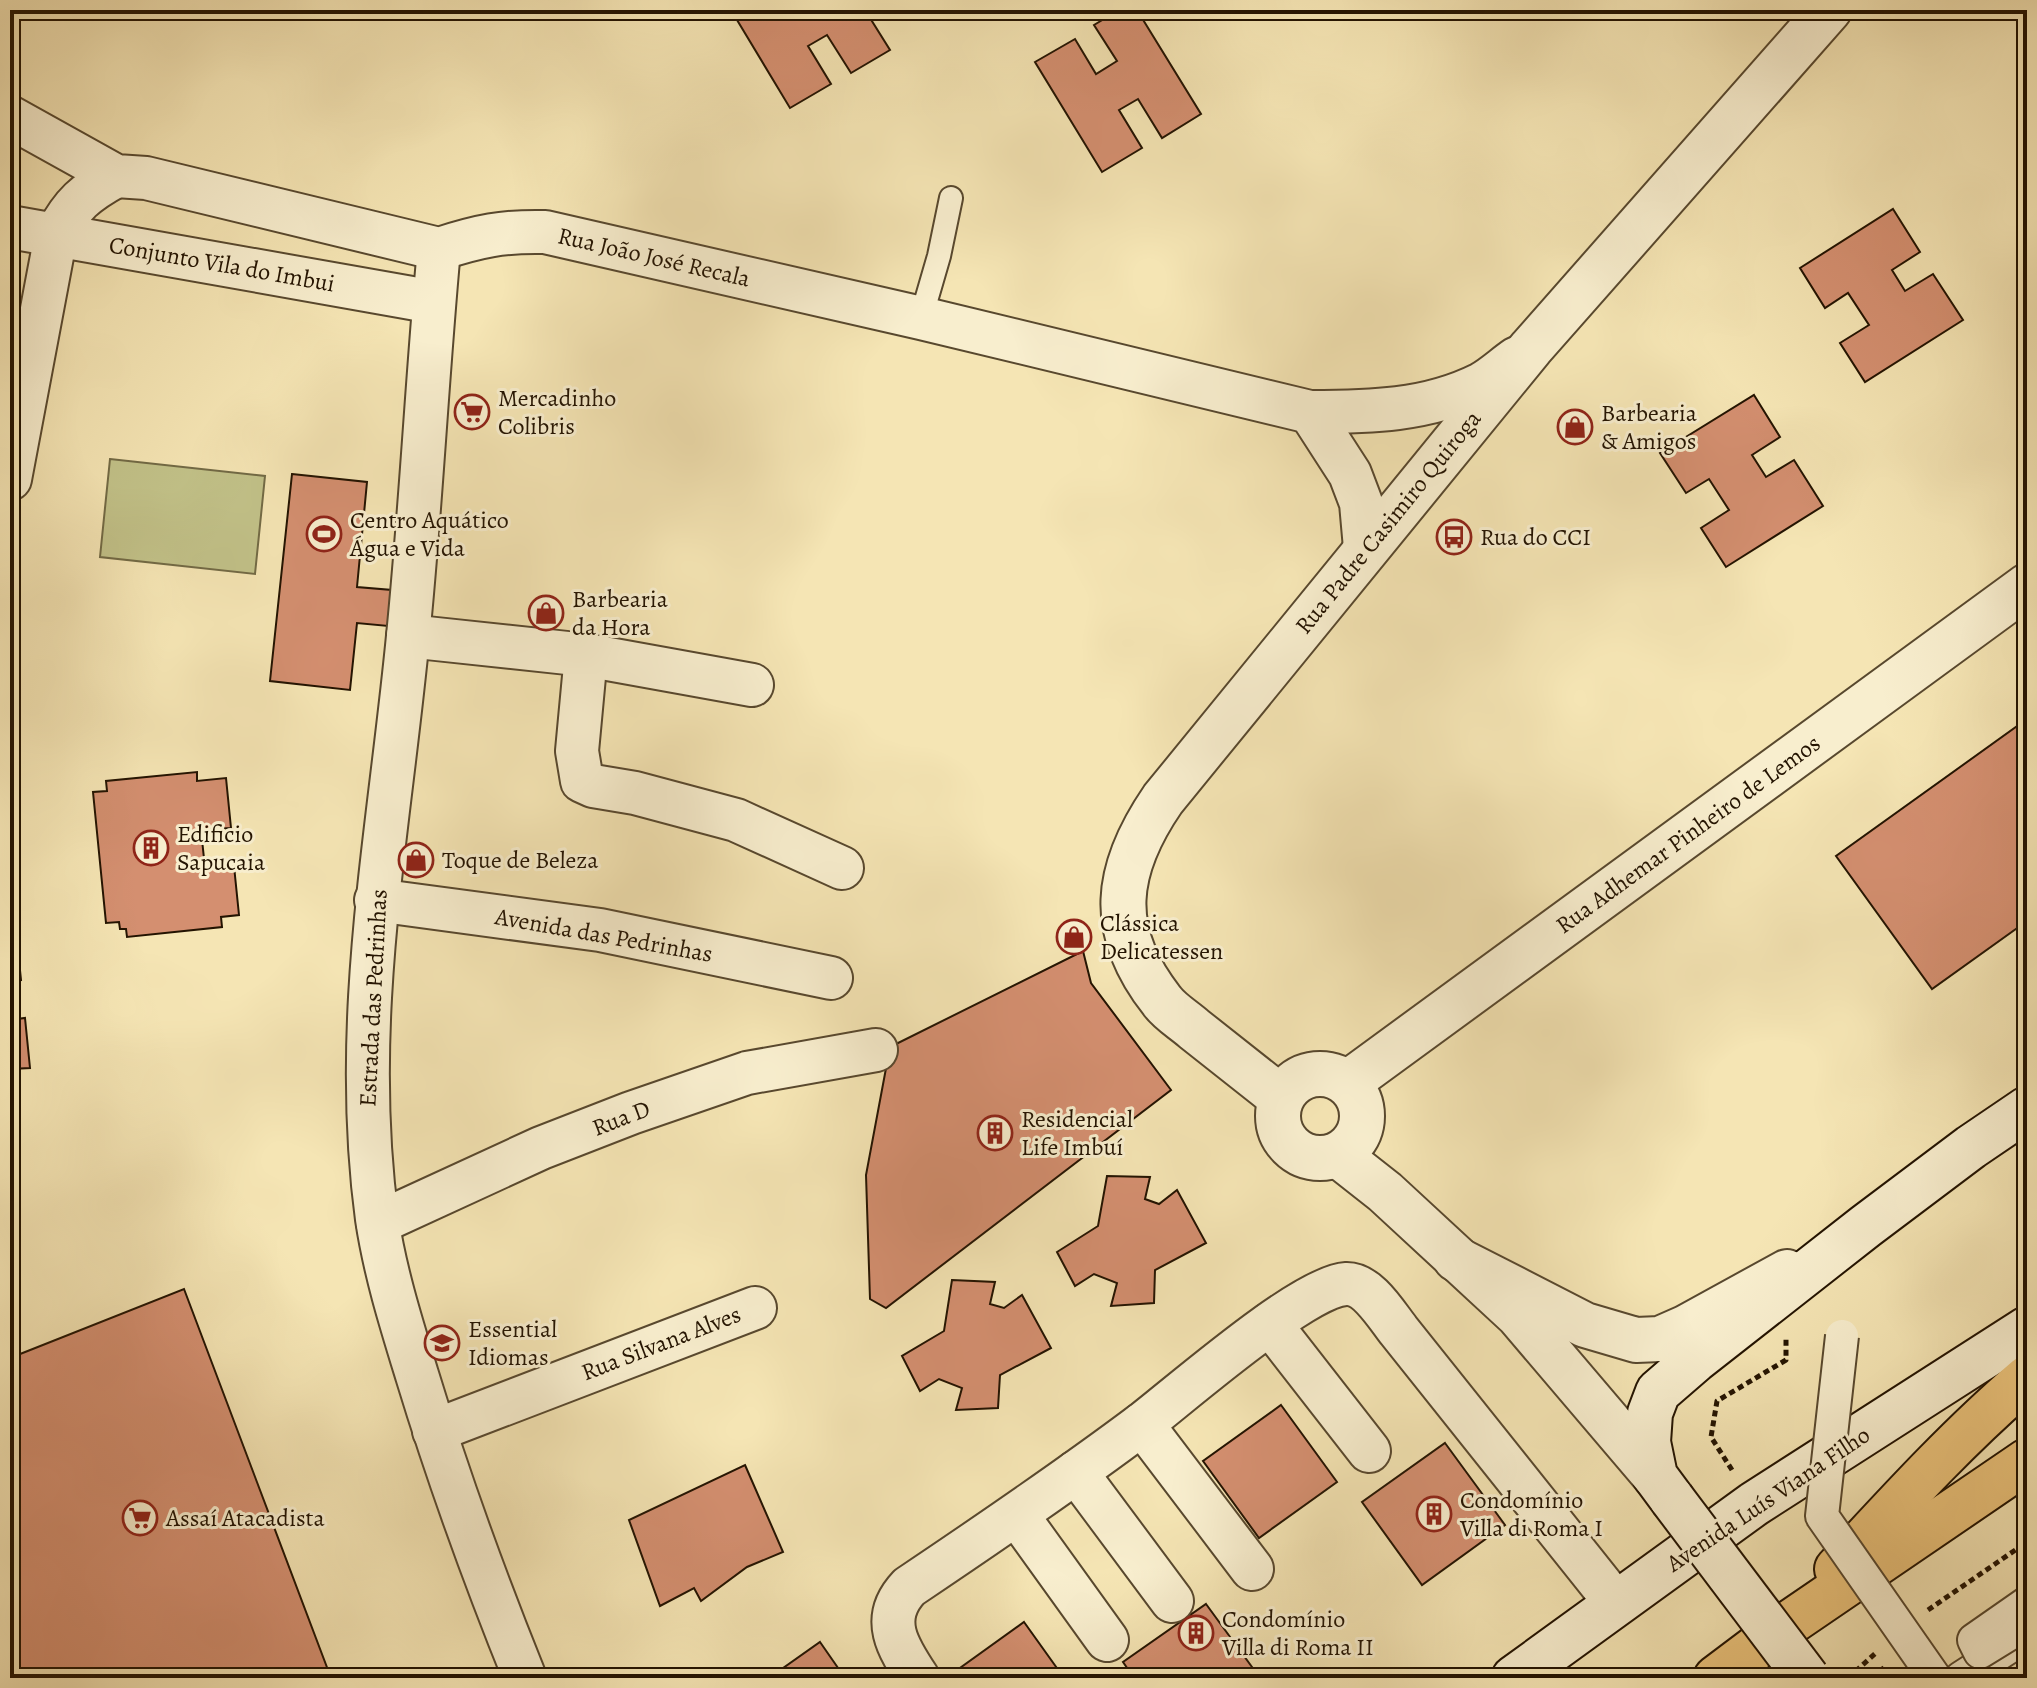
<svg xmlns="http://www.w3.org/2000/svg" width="2037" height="1688" font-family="Alegreya,serif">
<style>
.green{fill:#c2c289;stroke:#726a45;stroke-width:2}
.building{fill:#d48f70;stroke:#231301;stroke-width:2}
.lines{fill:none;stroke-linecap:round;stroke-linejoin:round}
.service-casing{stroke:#58482e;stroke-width:26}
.pedestrian-casing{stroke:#58482e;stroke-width:36}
.minor-casing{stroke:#58482e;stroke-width:46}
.tertiary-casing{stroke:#58482e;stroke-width:48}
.secondary-casing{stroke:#231301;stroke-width:48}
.trunk-casing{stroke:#231301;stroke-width:48}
.path{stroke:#231301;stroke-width:5;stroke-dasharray:6 4;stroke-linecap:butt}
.service{stroke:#f8eece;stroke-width:22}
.pedestrian{stroke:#f8eece;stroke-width:32}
.minor{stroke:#f8eece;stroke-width:42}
.tertiary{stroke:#f8eece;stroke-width:44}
.secondary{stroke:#f8eece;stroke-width:44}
.trunk{stroke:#eac27a;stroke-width:44}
.pedestrian-bridge-casing{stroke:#58482e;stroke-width:36;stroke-linecap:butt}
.secondary-bridge-casing{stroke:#231301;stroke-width:48;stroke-linecap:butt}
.pedestrian-bridge{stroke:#f8eece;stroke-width:32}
.secondary-bridge{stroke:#f8eece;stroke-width:44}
.labels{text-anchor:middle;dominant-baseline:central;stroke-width:6;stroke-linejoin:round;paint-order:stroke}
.street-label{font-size:24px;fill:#231301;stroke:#f8eece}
.poi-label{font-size:24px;fill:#231301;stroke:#f8eece;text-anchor:start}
</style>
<rect width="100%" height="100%" fill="#f5e5b4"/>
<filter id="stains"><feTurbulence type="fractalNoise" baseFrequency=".0025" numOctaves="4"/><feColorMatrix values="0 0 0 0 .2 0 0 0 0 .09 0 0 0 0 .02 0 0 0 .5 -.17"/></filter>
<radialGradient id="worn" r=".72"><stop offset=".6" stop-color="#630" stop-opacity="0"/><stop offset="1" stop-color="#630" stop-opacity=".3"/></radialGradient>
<path class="green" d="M110 459 265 476 255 574 100 557Z"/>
<g class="building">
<path d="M731 10H865L890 50 851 73 827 35 808 46 831 84 790 108Z"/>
<path d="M1119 10H1137L1201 114 1162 138 1138 99 1119 110 1142 148 1102 172 1035 62 1075 39 1096 74 1117 61 1094 25Z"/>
<path d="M1893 209 1920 252 1892 270 1905 291 1933 274 1963 320 1865 382 1840 343 1869 325 1848 293 1825 308 1800 268Z"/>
<path d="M1754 395 1780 437 1752 455 1766 477 1794 460 1823 506 1726 567 1701 528 1729 510 1709 479 1686 493 1660 453Z"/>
<path d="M292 474 367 482 357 587 392 590 388 626 357 623 350 690 270 681Z"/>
<path d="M2027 719V921L1932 989 1836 856Z"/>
<path d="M197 772V781L226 778 231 828 201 830 205 868 234 866 239 915 221 917 222 927 127 937 126 929H120L119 922 106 923 93 792 107 791 106 781Z"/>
<path d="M10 931H16L21 980 10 981Z"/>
<path d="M1083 951 1091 983 1171 1090 886 1308 870 1299 866 1175 890 1047Z"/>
<path d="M25 1018 30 1068 11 1069 13 1080 10 1081V1020Z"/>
<path d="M1107 1176 1150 1177 1145 1199 1159 1204 1177 1190 1206 1243 1155 1270 1154 1303 1111 1306 1117 1283 1094 1274 1075 1286 1057 1252 1098 1226Z"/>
<path d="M952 1280 995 1282 990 1304 1004 1308 1022 1295 1051 1348 1000 1375 998 1408 956 1410 962 1388 939 1379 920 1391 902 1356 944 1331Z"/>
<path d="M184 1289 331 1678H10V1358Z"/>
<path d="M1281 1405 1337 1482 1259 1538 1203 1461Z"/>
<path d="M1445 1443 1505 1525 1422 1585 1362 1502Z"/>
<path d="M745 1465 783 1552 747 1567 701 1601 694 1588 660 1606 629 1520Z"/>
<path d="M1206 1604 1260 1678H1134L1123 1662Z"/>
<path d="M1024 1622 1064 1678H946Z"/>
<path d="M820 1642 845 1678H769Z"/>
</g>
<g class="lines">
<g class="service-casing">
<path id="service" d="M921 318 939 256 951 198"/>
</g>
<g class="pedestrian-casing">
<path id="pedestrian" d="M1961 1678 2012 1645"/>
</g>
<g class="minor-casing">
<g id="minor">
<path d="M10 117 116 176 146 178 439 249C479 236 503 231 545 232L921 318 1310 412C1369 412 1427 411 1481 384 1494 377 1505 366 1517 358"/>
<path d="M10 227 434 302"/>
<path d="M439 249C427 378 421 507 408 636 389 834 350 1019 377 1219 385 1272 401 1323 417 1375 448 1477 485 1579 525 1678"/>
<path d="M1310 412 1350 474 1361 503 1365 548"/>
<path d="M10 479 56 235C72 204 85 193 116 176"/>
<path d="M408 636 586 655 752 685"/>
<path d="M586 655 577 751 582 781 593 786 635 793 736 820 842 868"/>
<path d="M376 900 600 930 831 978"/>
<path d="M378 1223 541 1148 631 1113 747 1073 876 1050"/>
<path d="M1270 1324 1369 1451"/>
<path d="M1142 1424 1252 1569"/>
<path d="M434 1431 755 1308"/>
<path d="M1076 1472 1172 1601"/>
<path d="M1017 1515 1107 1640"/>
<path d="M918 1678C898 1648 879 1619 909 1587 988 1534 1066 1481 1142 1424 1181 1394 1304 1286 1346 1284 1368 1283 1387 1316 1399 1331L1616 1603"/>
</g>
</g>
<g class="tertiary-casing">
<g id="tertiary">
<circle cx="1320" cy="1116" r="42"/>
<path d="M1349 1082 2027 586"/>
<path d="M1280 1097C1252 1075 1223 1052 1194 1029 1184 1020 1170 1012 1162 1001 1106 930 1115 869 1163 799L1531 348 1829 10"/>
<path d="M1338 1155 1385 1192 1518 1315 1655 1476"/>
<path d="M1456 1259 1585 1325 1636 1340 1660 1339 1685 1328 1787 1272"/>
</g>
</g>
<g class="secondary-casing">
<g id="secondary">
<path d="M1672 1499 1655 1476 1648 1442 1650 1413 1658 1392 1695 1360 1866 1226 1971 1147 2027 1109"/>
<path d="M1514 1678 1754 1504 2027 1329"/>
</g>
</g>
<g class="trunk-casing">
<g id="trunk">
<path d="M1837 1569C1898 1503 1959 1436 2027 1378"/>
<path d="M1716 1678 1785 1626 2027 1461"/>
</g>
</g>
<g class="path">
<path d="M1732 1470 1711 1437 1717 1401 1786 1360V1339"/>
<path d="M1928 1610 2027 1542"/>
<path d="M1848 1678 1877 1652"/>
<path d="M1872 1678 1887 1665"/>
</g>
<use href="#service" class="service"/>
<use href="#pedestrian" class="pedestrian"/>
<use href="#minor" class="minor"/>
<use href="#tertiary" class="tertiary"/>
<use href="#secondary" class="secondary"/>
<use href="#trunk" class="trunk"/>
<g class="pedestrian-bridge-casing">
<g id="pedestrian-bridge">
<path d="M1842 1336 1822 1516 1935 1678"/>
<path d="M2027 1603 1974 1640 1980 1652 2027 1623"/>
</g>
</g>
<g class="secondary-bridge-casing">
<path id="secondary-bridge" d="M1672 1499 1807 1678"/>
</g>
<use href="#pedestrian-bridge" class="pedestrian-bridge"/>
<use href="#secondary-bridge" class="secondary-bridge"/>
</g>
<defs>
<g id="supermarket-ring" transform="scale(1.8)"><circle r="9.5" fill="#f8eece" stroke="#8f2418" stroke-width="1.5"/><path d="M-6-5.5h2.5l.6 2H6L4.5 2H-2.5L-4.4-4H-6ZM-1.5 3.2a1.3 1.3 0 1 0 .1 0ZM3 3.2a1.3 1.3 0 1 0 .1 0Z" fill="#8f2418"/></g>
<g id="shop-ring" transform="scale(1.8)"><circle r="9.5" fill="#f8eece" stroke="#8f2418" stroke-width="1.5"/><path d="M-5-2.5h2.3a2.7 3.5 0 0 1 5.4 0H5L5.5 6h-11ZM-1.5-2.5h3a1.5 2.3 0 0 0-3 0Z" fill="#8f2418"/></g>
<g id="stadium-ring" transform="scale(1.8)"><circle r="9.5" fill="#f8eece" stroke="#8f2418" stroke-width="1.5"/><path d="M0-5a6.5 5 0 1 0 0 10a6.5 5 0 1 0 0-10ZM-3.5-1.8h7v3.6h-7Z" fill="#8f2418"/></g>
<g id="bus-ring" transform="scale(1.8)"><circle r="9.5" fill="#f8eece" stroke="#8f2418" stroke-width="1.5"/><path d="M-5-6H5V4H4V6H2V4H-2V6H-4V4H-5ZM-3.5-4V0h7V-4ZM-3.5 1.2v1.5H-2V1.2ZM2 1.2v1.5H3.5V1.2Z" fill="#8f2418"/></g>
<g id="building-ring" transform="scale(1.8)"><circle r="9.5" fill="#f8eece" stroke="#8f2418" stroke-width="1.5"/><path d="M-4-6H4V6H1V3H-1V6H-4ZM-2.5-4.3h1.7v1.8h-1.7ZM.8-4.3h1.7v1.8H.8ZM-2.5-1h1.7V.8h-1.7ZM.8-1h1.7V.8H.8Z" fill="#8f2418"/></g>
<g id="school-ring" transform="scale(1.8)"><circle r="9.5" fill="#f8eece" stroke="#8f2418" stroke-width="1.5"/><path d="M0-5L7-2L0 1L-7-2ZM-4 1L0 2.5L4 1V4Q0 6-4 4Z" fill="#8f2418"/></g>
</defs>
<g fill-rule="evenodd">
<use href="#supermarket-ring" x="472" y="412"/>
<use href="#shop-ring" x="1575" y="427"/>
<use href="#stadium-ring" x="324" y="534"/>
<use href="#bus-ring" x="1454" y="537"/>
<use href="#shop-ring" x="546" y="613"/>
<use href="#building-ring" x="151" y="848"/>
<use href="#shop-ring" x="416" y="860"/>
<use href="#shop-ring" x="1074" y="937"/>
<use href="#building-ring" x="995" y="1133"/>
<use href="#school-ring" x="442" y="1343"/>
<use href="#building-ring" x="1434" y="1514"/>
<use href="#supermarket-ring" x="140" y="1518"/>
<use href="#building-ring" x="1196" y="1633"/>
</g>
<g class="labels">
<g class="street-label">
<text transform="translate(654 257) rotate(13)">Rua João José Recala</text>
<text transform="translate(222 264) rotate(10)">Conjunto Vila do Imbui</text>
<text transform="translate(1388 522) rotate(-51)">Rua Padre Casimiro Quiroga</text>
<text transform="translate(1688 834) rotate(-36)">Rua Adhemar Pinheiro de Lemos</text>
<text transform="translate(604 935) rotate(10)">Avenida das Pedrinhas</text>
<text transform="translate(373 998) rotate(-87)">Estrada das Pedrinhas</text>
<text transform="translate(621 1118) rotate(-21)">Rua D</text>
<text transform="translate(661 1343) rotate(-21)">Rua Silvana Alves</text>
<text transform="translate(1768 1499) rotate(-34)">Avenida Luís Viana Filho</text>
</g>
<g class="poi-label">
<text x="498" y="398">Mercadinho<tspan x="498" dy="28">Colibris</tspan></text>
<text x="1601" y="413">Barbearia<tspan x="1601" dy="28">&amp; Amigos</tspan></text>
<text x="350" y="520">Centro Aquático<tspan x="350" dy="28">Água e Vida</tspan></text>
<text x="1480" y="537">Rua do CCI</text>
<text x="572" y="599">Barbearia<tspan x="572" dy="28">da Hora</tspan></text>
<text x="177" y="834">Edificio<tspan x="177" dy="28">Sapucaia</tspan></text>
<text x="442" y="860">Toque de Beleza</text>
<text x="1100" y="923">Clássica<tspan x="1100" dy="28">Delicatessen</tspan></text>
<text x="1021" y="1119">Residencial<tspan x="1021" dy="28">Life Imbuí</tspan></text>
<text x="468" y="1329">Essential<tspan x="468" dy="28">Idiomas</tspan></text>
<text x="1460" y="1500">Condomínio<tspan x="1460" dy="28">Villa di Roma I</tspan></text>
<text x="166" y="1518">Assaí Atacadista</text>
<text x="1222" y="1619">Condomínio<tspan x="1222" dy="28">Villa di Roma II</tspan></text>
</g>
</g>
<rect width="2037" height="1688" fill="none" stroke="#f5e5b4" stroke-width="40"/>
<rect x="12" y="12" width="2013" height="1664" fill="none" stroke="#231301" stroke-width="4"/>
<rect x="20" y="20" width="1997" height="1648" fill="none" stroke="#231301" stroke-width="2"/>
<rect width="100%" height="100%" filter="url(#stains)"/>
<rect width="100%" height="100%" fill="url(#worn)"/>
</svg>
